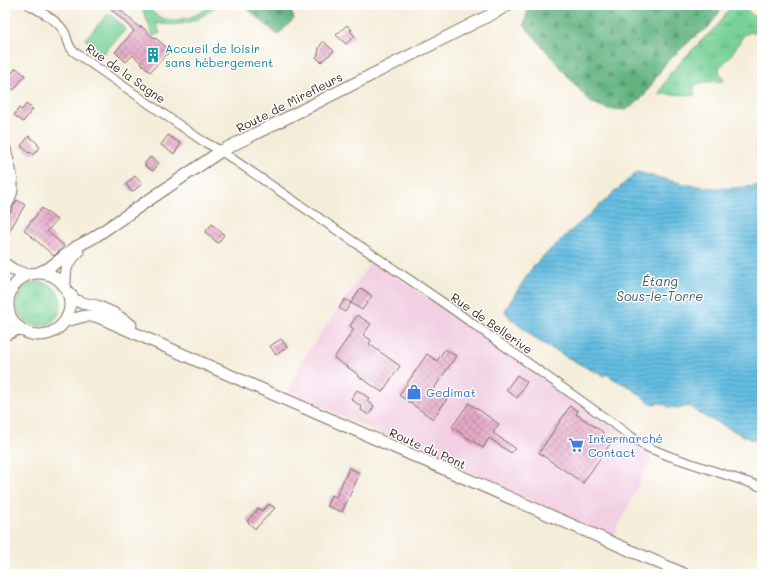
<svg xmlns="http://www.w3.org/2000/svg" width="767" height="579" font-family="Mali,sans-serif">
<style>
.built{fill:#f2cfe2}
.grass{fill:url(#grass-tufts);stroke:#5a7e5a}
.forest{fill:url(#forest-firs);stroke:#4e6e4f}
.garden{fill:#78d197;stroke:#5a7e5a}
.water{fill:url(#water-rules);stroke:#4f7480}
.building{fill:url(#building-cross-hatch)}
.lines{fill:none;stroke-linecap:round;stroke-linejoin:round}
.street-casing{stroke:#7c6e5f;stroke-width:10}
.secondary-casing{stroke:#7c6e5f;stroke-width:13}
.street{stroke:#fff;stroke-width:8}
.secondary{stroke:#fff;stroke-width:11}
.labels{text-anchor:middle;dominant-baseline:central;stroke-width:3;stroke-linejoin:round;paint-order:stroke}
.culture-label{font-size:12px;fill:#0d838f;stroke:#fff;text-anchor:start}
.street-label{font-size:12px;fill:#3b2a1e;stroke:#fff}
.shop-label{font-size:12px;fill:#366cbe;stroke:#fff;text-anchor:start}
.water-label{font-size:13px;font-style:italic;fill:#495d62;stroke:#fff}
</style>
<defs>
<pattern id="grass-tufts" width="24" height="20" patternUnits="userSpaceOnUse"><rect width="24" height="20" fill="#78d197"/><path d="M3 7l-1-3M5 7V3M7 7l1-3M15 17l-1-3M17 17v-4M19 17l1-3" fill="none" stroke="#64aa7b"/></pattern>
<pattern id="forest-firs" width="22" height="20" patternUnits="userSpaceOnUse"><rect width="22" height="20" fill="#62b380"/><path d="M5 1l3.5 6h-7zM16 11l3.5 6h-7z" fill="#529268"/></pattern>
<pattern id="water-rules" width="6" height="5" patternUnits="userSpaceOnUse"><rect width="6" height="5" fill="#63bde1"/><path d="M0 2.5h6" fill="none" stroke="#539ab6"/></pattern>
<pattern id="building-cross-hatch" width="8" height="8" patternUnits="userSpaceOnUse"><rect width="8" height="8" fill="#e5a9c9"/><path d="M0 0l8 8M0 8l8-8" fill="none" stroke="#bb8aa3"/></pattern>
</defs>
<rect width="100%" height="100%" fill="#fff"/>
<filter id="ink" filterUnits="userSpaceOnUse"><feTurbulence type="fractalNoise" baseFrequency=".025" numOctaves="2"/><feDisplacementMap in="SourceGraphic" scale="8" xChannelSelector="R" yChannelSelector="G"/><feConvolveMatrix kernelMatrix="1 2 1 2 8 2 1 2 1" color-interpolation-filters="sRGB"/></filter>
<filter id="wash" filterUnits="userSpaceOnUse"><feTurbulence type="fractalNoise" baseFrequency=".012" numOctaves="4" result="noise"/><feDisplacementMap in="SourceGraphic" scale="16" xChannelSelector="R" yChannelSelector="G"/><feGaussianBlur stdDeviation="0.9" result="paint"/><feColorMatrix in="noise" values="0 0 0 0 0 0 0 0 0 0 0 0 0 0 0 0 0 1.4 0 .05"/><feComposite in="paint" operator="in"/></filter>
<g filter="url(#wash)">
<rect width="100%" height="100%" fill="#f4edd9"/>
<path class="built" d="M372 260 543 377 651 453V459L613 538 288 392 303 359Z"/>
<g class="grass">
<path d="M732 5C744 5 753 15 761 23L762 39 757 34 751 32 744 35 729 58 719 68 720 74 724 79 723 81C714 83 688 78 695 95L659 94 670 73 699 43 717 26Z"/>
<circle cx="39" cy="304" r="22"/>
</g>
<g class="forest">
<path d="M243 5H289L294 19 278 35Z"/>
<path d="M529 5H724L709 27 693 38 665 64 644 96 635 104 626 110 608 109 590 102 524 25Z"/>
</g>
<g class="garden">
<path d="M141 5H148C158 29 196 20 211 5H217C199 22 180 28 156 23L160 33 153 36Z"/>
<path d="M109 13 126 29 102 55 85 39Z"/>
</g>
<path class="water" d="M637 172C662 178 689 187 716 188 731 189 747 187 762 185V442L750 439 698 413 694 409 690 406 681 408 669 407 661 403 651 404C644 398 637 392 630 387 622 383 614 380 607 374L604 376 600 373 591 370 574 361 572 359 568 358 557 351 547 346 536 339 510 318 505 311 510 302 534 265 563 238Z"/>
<g id="blocks">
<g class="building">
<path d="M111 5H115L140 28 141 26 155 39 156 38 170 51 150 72 133 55 126 62 115 52 134 31 109 7Z"/>
<path d="M347 25 352 30 350 31 355 36 346 44 336 35Z"/>
<path d="M323 41 334 51 321 62 316 57 318 55 319 48Z"/>
<path d="M16 68 25 75 14 90 5 82Z"/>
<path d="M26 104 33 109 23 122 14 115 19 108 22 110Z"/>
<path d="M168 135 181 144 174 154 161 145Z"/>
<path d="M29 136 38 144 37 145 40 147 33 155 30 152 29 153 21 146Z"/>
<path d="M150 157 159 163 153 171 145 166V163Z"/>
<path d="M135 176 142 184 132 192 126 184Z"/>
<path d="M17 200 25 205 5 238V221Z"/>
<path d="M42 208 57 220 47 231 64 246 54 256 24 230Z"/>
<path d="M212 224 224 235 218 243 205 232Z"/>
<path d="M361 288 372 296 362 310 351 303Z"/>
<path d="M345 299 351 303 345 312 339 308Z"/>
<path d="M357 315 371 324 363 335 371 340 369 344 400 366 382 392 358 376 359 375 334 358 354 329 350 326Z"/>
<path d="M281 339 287 347 276 355 270 346Z"/>
<path d="M445 349 456 356 433 390 447 399 433 419 399 395 427 354 437 361Z"/>
<path d="M517 375 527 382 517 398 506 390Z"/>
<path d="M357 390 369 398 367 401 374 406 369 415 361 410 362 407 351 399Z"/>
<path d="M469 403 499 424 493 433 515 448 511 453 489 438 483 448 452 427Z"/>
<path d="M570 406 578 411 576 414 603 432 602 435 612 441 583 483 539 453Z"/>
<path d="M349 468 360 473 342 512 327 506 331 495 336 497Z"/>
<path d="M269 504 275 508 255 529 247 521 259 508 262 511Z"/>
</g>
</g>
</g>
<g filter="url(#ink)">
<use href="#blocks" fill-opacity="0" stroke="#7c6e5f" stroke-width="1"/>
<g class="lines">
<g class="street-casing">
<g id="street">
<path d="M29 5C41 12 56 19 64 31 68 38 67 44 73 51L201 140 221 151 448 306 632 437 647 447 669 456 762 487"/>
<path d="M5 143C8 156 16 180 13 193 11 200 8 206 5 211"/>
</g>
</g>
<g class="secondary-casing">
<g id="secondary">
<path d="M5 264 14 270 27 275"/>
<path d="M40 272 49 268 76 247 93 238 221 151 496 12 507 5"/>
<circle cx="39" cy="304" r="31"/>
<path d="M65 285C65 268 65 265 78 252"/>
<path d="M69 293 75 300 82 303 97 306 113 313 131 325"/>
<path d="M66 321 85 316H96L252 385 684 574"/>
<path d="M5 335 20 328"/>
</g>
</g>
<use href="#street" class="street"/>
<use href="#secondary" class="secondary"/>
</g>
</g>
<defs>
<g id="building-bare" transform="scale(1.2)"><path d="M-4-6H4V6H1V3H-1V6H-4ZM-2.5-4.3h1.7v1.8h-1.7ZM.8-4.3h1.7v1.8H.8ZM-2.5-1h1.7V.8h-1.7ZM.8-1h1.7V.8H.8Z" fill="#0f9aa8" stroke="#fff" stroke-width="2.5" paint-order="stroke"/></g>
<g id="shop-bare" transform="scale(1.2)"><path d="M-5-2.5h2.3a2.7 3.5 0 0 1 5.4 0H5L5.5 6h-11ZM-1.5-2.5h3a1.5 2.3 0 0 0-3 0Z" fill="#3f7fe0" stroke="#fff" stroke-width="2.5" paint-order="stroke"/></g>
<g id="supermarket-bare" transform="scale(1.2)"><path d="M-6-5.5h2.5l.6 2H6L4.5 2H-2.5L-4.4-4H-6ZM-1.5 3.2a1.3 1.3 0 1 0 .1 0ZM3 3.2a1.3 1.3 0 1 0 .1 0Z" fill="#3f7fe0" stroke="#fff" stroke-width="2.5" paint-order="stroke"/></g>
</defs>
<g fill-rule="evenodd">
<use href="#building-bare" x="153" y="55"/>
<use href="#shop-bare" x="414" y="392"/>
<use href="#supermarket-bare" x="576" y="445"/>
</g>
<g class="labels">
<g class="culture-label">
<text x="165" y="48">Accueil de loisir<tspan x="165" dy="14">sans hébergement</tspan></text>
</g>
<g class="street-label">
<text transform="translate(126 73) rotate(35)">Rue de la Sagne</text>
<text transform="translate(289 102) rotate(-27)">Route de Mirefleurs</text>
<text transform="translate(492 323) rotate(35)">Rue de Bellerive</text>
<text transform="translate(428 448) rotate(24)">Route du Pont</text>
</g>
<g class="shop-label">
<text x="426" y="392">Gedimat</text>
<text x="588" y="438">Intermarché<tspan x="588" dy="14">Contact</tspan></text>
</g>
<g class="water-label">
<text x="660" y="280">Étang<tspan x="660" dy="15">Sous-le-Torre</tspan></text>
</g>
</g>
<rect width="767" height="579" fill="none" stroke="#fff" stroke-width="20"/>
</svg>
